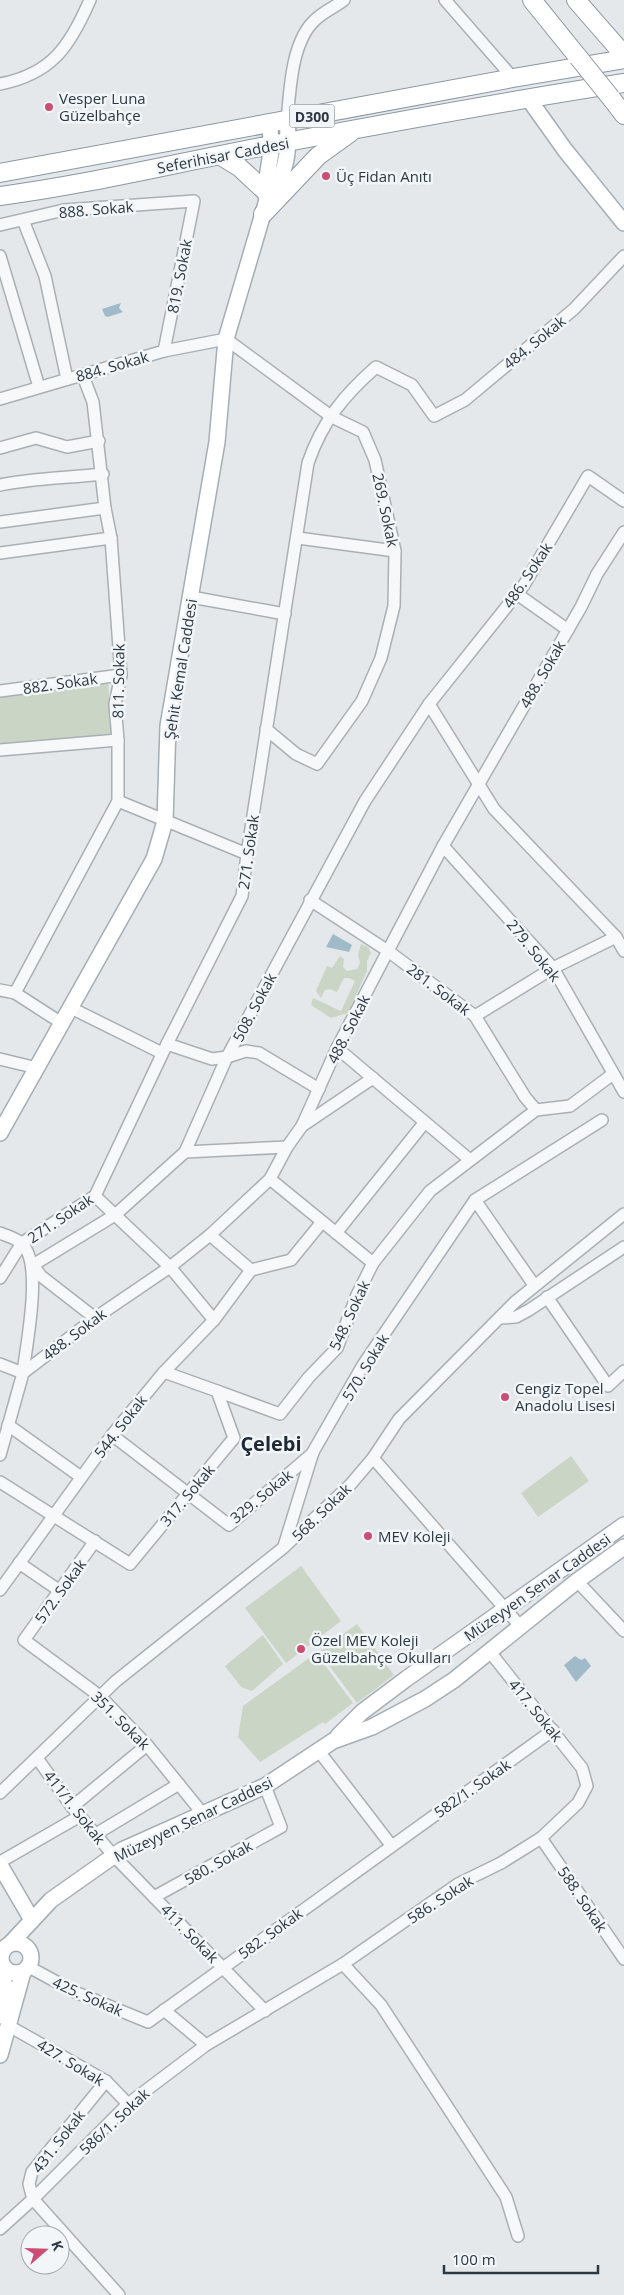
<svg xmlns="http://www.w3.org/2000/svg" width="624" height="2295" font-family="'Open Sans',sans-serif">
<style>
.green{fill:#cbd5c5}
.water{fill:#a0baca}
.lines{fill:none;stroke-linecap:round;stroke-linejoin:round}
.minor-casing{stroke:#a9b0b5;stroke-width:14}
.major-casing{stroke:#a3aeb7;stroke-width:18}
.highway-casing{stroke:#8b97a2;stroke-width:20}
.minor{stroke:#f6f8f9;stroke-width:11}
.major{stroke:#fff;stroke-width:15}
.highway{stroke:#fff;stroke-width:18}
.highway-bridge-casing{stroke:#8b97a2;stroke-width:20;stroke-linecap:butt}
.highway-bridge{stroke:#fff;stroke-width:18}
.poi-dot{fill:#cb4d73;stroke:#f3f6f8;stroke-width:2}
.labels{text-anchor:middle;dominant-baseline:central;stroke-width:5;stroke-linejoin:round;paint-order:stroke}
.shield{fill:#f3f6f8;stroke:#687179;stroke-width:1}
.shield-label{font-size:14px;font-weight:bold;fill:#2c3843}
.poi-label{font-size:15px;fill:#2c3843;stroke:#f3f6f8;text-anchor:start}
.street-label{font-size:15px;fill:#2c3843;stroke:#f3f6f8}
.district-label{font-size:20px;font-weight:bold;fill:#1e2934;stroke:#f3f6f8}
</style>
<rect width="100%" height="100%" fill="#e4e8eb"/>
<g class="green">
<path d="M108 681 112 736 0 747V694Z"/>
<path d="M361 944 368 947 371 953 367 961V971L348 1013 331 1018 311 1005 313 998 341 1011 355 981 349 978H344L337 992 330 989 325 990 321 998 316 991 327 966 332 968 340 956 344 959 343 967 347 971 357 969 360 963 358 954Z"/>
<path d="M571 1456 589 1481 538 1517 521 1493Z"/>
<path d="M301 1566 341 1621 286 1663 245 1608Z"/>
<path d="M357 1624 394 1675 357 1703 319 1652Z"/>
<path d="M263 1635 283 1664 252 1691 241 1687 225 1666Z"/>
<path d="M316 1653 353 1703 325 1724 323 1722 260 1762 238 1737 243 1706Z"/>
</g>
<g class="water">
<path d="M121 303 119 308 123 312 108 317 105 316 102 309Z"/>
<path d="M333 934 352 945 349 952 326 947Z"/>
<path d="M575 1656 581 1660 585 1658 591 1666 576 1682 564 1665Z"/>
</g>
<g class="lines">
<g class="minor-casing">
<g id="minor">
<path d="M445 0 513 78"/>
<path d="M0 84C52 74 70 46 90 0"/>
<path d="M287 121C290 91 291 42 315 20 323 12 335 7 344 0"/>
<path d="M23 220 45 276 67 379"/>
<path d="M0 225 64 210 194 201 164 351"/>
<path d="M0 256 39 387"/>
<path d="M0 399 164 351 226 339 332 417 363 432 375 460 395 551 394 606 381 658 362 701 317 764 296 754 266 729"/>
<path d="M0 448 36 438 67 447 99 441"/>
<path d="M0 485C34 478 68 478 103 474"/>
<path d="M0 522 105 508"/>
<path d="M298 538 395 551"/>
<path d="M0 553 111 538"/>
<path d="M517 594 568 630"/>
<path d="M191 597 285 614"/>
<path d="M0 691 121 675"/>
<path d="M429 704 494 809 616 937 624 951"/>
<path d="M0 750 118 740"/>
<path d="M118 801 247 854"/>
<path d="M443 846 553 968 624 1092"/>
<path d="M310 900 388 951 475 1016 525 1097 536 1110"/>
<path d="M0 990 15 993 60 1022"/>
<path d="M15 993 118 801V740L115 704 121 675 111 538 105 508 93 402 83 376"/>
<path d="M69 1007 162 1053"/>
<path d="M475 1016 553 968 616 937"/>
<path d="M167 1044 212 1059 227 1057 246 1051 259 1053 319 1089"/>
<path d="M337 1048 470 1160"/>
<path d="M0 1059 37 1068"/>
<path d="M302 1126 373 1078"/>
<path d="M185 1152 287 1147"/>
<path d="M95 1196 170 1267 214 1320"/>
<path d="M475 1200 534 1285"/>
<path d="M0 1233C7 1236 16 1238 21 1243 44 1261 26 1345 23 1373L0 1364"/>
<path d="M336 1233 425 1122"/>
<path d="M210 1235 251 1270"/>
<path d="M373 1263 430 1191 536 1110 570 1106 613 1074"/>
<path d="M251 1270 291 1260 322 1222"/>
<path d="M0 1278 22 1243 95 1196 167 1044 242 896 247 854 308 463C322 422 344 395 376 367L412 385 434 416 465 400 574 309 624 256"/>
<path d="M547 1297 608 1386 624 1371"/>
<path d="M95 1318 41 1276 33 1265 115 1215 185 1152 227 1057 365 801 429 704 524 585 588 476 624 501"/>
<path d="M500 1318 516 1317 529 1310 624 1247"/>
<path d="M217 1391 280 1414 309 1377 337 1348 357 1295 373 1263 270 1179"/>
<path d="M8 1425 81 1477"/>
<path d="M112 1435 229 1525 313 1453"/>
<path d="M0 1455 23 1373 95 1318 170 1267 210 1235 270 1179 287 1147 302 1126 337 1048 443 846 581 607 597 574 624 532"/>
<path d="M373 1458 521 1627"/>
<path d="M0 1482 130 1564 234 1438 217 1391 164 1372"/>
<path d="M95 1541 24 1640 101 1697 147 1745 203 1814"/>
<path d="M284 1546 313 1452 363 1365 475 1200 602 1120"/>
<path d="M19 1563 60 1591"/>
<path d="M577 1581 624 1631"/>
<path d="M0 1590 112 1435 164 1372 214 1320 251 1270"/>
<path d="M318 1750 391 1845"/>
<path d="M37 1758 72 1807 114 1856 265 2011"/>
<path d="M0 1793 116 1681 283 1548 350 1485 373 1458 399 1419 515 1302 624 1214"/>
<path d="M72 1807 147 1745"/>
<path d="M96 1834 179 1784"/>
<path d="M541 1838 624 1959"/>
<path d="M0 1862 80 1816"/>
<path d="M154 1897 281 1827 265 1786"/>
<path d="M343 1964 381 2005 506 2197 518 2236"/>
<path d="M29 1967 75 1992 148 2022 553 1730"/>
<path d="M164 2010 206 2045"/>
<path d="M9 2026 106 2081 128 2104"/>
<path d="M106 2081 32 2172 29 2184 33 2199 119 2295"/>
<path d="M0 2229 33 2199 128 2104 206 2045 343 1964 458 1884 501 1863 541 1838 578 1803 587 1786 582 1768 490 1652"/>
</g>
</g>
<g class="major-casing">
<g id="major">
<path d="M528 98 565 150 624 223"/>
<path d="M267 200 265 191 272 145 269 124"/>
<path d="M0 1133 154 859 165 821 168 726 217 442 226 339 267 200C286 178 290 149 287 121"/>
<path d="M338 1736 362 1712 406 1679 624 1525"/>
<path d="M0 1865 32 1920"/>
<circle cx="16" cy="1958" r="15"/>
<path d="M10 1944 51 1900 122 1850 265 1786 333 1741 372 1727 425 1699 454 1680 577 1581 624 1547"/>
<path d="M0 1976 5 1985 0 2016"/>
<path d="M0 2055 23 1972"/>
</g>
</g>
<g class="highway-casing">
<g id="highway">
<path d="M532 0 578 57"/>
<path d="M576 0 624 55"/>
<path d="M611 98 624 115"/>
<path d="M221 156 239 167 265 191"/>
<path d="M0 173 513 78 624 59"/>
<path d="M0 196C91 184 180 162 271 145 388 123 506 101 624 83"/>
<path d="M263 214 318 156 350 133"/>
</g>
</g>
<use href="#minor" class="minor"/>
<use href="#major" class="major"/>
<use href="#highway" class="highway"/>
<g class="highway-bridge-casing">
<path id="highway-bridge" d="M578 57 611 98"/>
</g>
<use href="#highway-bridge" class="highway-bridge"/>
</g>
<g class="poi-dot">
<circle cx="49" cy="107" r="5"/>
<circle cx="326" cy="176" r="5"/>
<circle cx="505" cy="1397" r="5"/>
<circle cx="368" cy="1536" r="5"/>
<circle cx="301" cy="1649" r="5"/>
</g>
<g class="labels">
<rect class="shield" x="289.5" y="104.5" width="45" height="23" rx="4"/>
<g class="shield-label">
<text x="312" y="116">D300</text>
</g>
<g class="poi-label">
<text x="59" y="98">Vesper Luna<tspan x="59" dy="17">Güzelbahçe</tspan></text>
<text x="336" y="176">Üç Fidan Anıtı</text>
<text x="515" y="1388">Cengiz Topel<tspan x="515" dy="17">Anadolu Lisesi</tspan></text>
<text x="378" y="1536">MEV Koleji</text>
<text x="311" y="1640">Özel MEV Koleji<tspan x="311" dy="17">Güzelbahçe Okulları</tspan></text>
</g>
<g class="street-label">
<text transform="translate(223 155) rotate(-11)">Seferihisar Caddesi</text>
<text transform="translate(96 209) rotate(-5)">888. Sokak</text>
<text transform="translate(179 276) rotate(-79)">819. Sokak</text>
<text transform="translate(534 342) rotate(-39)">484. Sokak</text>
<text transform="translate(112 366) rotate(-16)">884. Sokak</text>
<text transform="translate(386 510) rotate(78)">269. Sokak</text>
<text transform="translate(527 575) rotate(-56)">486. Sokak</text>
<text transform="translate(180 669) rotate(-81)">Şehit Kemal Caddesi</text>
<text transform="translate(542 674) rotate(-60)">488. Sokak</text>
<text transform="translate(118 681) rotate(-89)">811. Sokak</text>
<text transform="translate(60 683) rotate(-8)">882. Sokak</text>
<text transform="translate(248 852) rotate(-82)">271. Sokak</text>
<text transform="translate(534 950) rotate(51)">279. Sokak</text>
<text transform="translate(439 989) rotate(37)">281. Sokak</text>
<text transform="translate(254 1007) rotate(-62)">508. Sokak</text>
<text transform="translate(348 1029) rotate(-63)">488. Sokak</text>
<text transform="translate(60 1218) rotate(-34)">271. Sokak</text>
<text transform="translate(349 1315) rotate(-65)">548. Sokak</text>
<text transform="translate(74 1334) rotate(-37)">488. Sokak</text>
<text transform="translate(365 1367) rotate(-59)">570. Sokak</text>
<text transform="translate(120 1426) rotate(-52)">544. Sokak</text>
<text transform="translate(187 1495) rotate(-50)">317. Sokak</text>
<text transform="translate(261 1496) rotate(-39)">329. Sokak</text>
<text transform="translate(321 1512) rotate(-44)">568. Sokak</text>
<text transform="translate(537 1587) rotate(-35)">Müzeyyen Senar Caddesi</text>
<text transform="translate(60 1591) rotate(-54)">572. Sokak</text>
<text transform="translate(536 1710) rotate(51)">417. Sokak</text>
<text transform="translate(121 1720) rotate(45)">351. Sokak</text>
<text transform="translate(472 1788) rotate(-35)">582/1. Sokak</text>
<text transform="translate(75 1807) rotate(52)">411/1. Sokak</text>
<text transform="translate(193 1819) rotate(-26)">Müzeyyen Senar Caddesi</text>
<text transform="translate(218 1862) rotate(-29)">580. Sokak</text>
<text transform="translate(440 1899) rotate(-33)">586. Sokak</text>
<text transform="translate(583 1899) rotate(56)">588. Sokak</text>
<text transform="translate(190 1933) rotate(46)">411. Sokak</text>
<text transform="translate(270 1933) rotate(-36)">582. Sokak</text>
<text transform="translate(88 1996) rotate(24)">425. Sokak</text>
<text transform="translate(71 2062) rotate(31)">427. Sokak</text>
<text transform="translate(114 2121) rotate(-43)">586/1. Sokak</text>
<text transform="translate(58 2141) rotate(-52)">431. Sokak</text>
</g>
<g class="district-label">
<text x="271" y="1443">Çelebi</text>
</g>
</g>
<g transform="translate(45 2250) rotate(70)"><circle r="24" fill="#f3f6f8" stroke="#a3aab0"/>
<path d="M0-4L9 19L0 12L-9 19Z" fill="#cb4d73"/>
<text y="-8" font-size="14" font-weight="bold" text-anchor="middle" fill="#2c3843">K</text>
</g>
<path d="M444 2265v8h154v-8" fill="none" stroke="#2c3843" stroke-width="2.5"/>
<text x="452" y="2265" font-size="15" fill="#2c3843" stroke="#f3f6f8" stroke-width="4" paint-order="stroke">100 m</text>
</svg>
